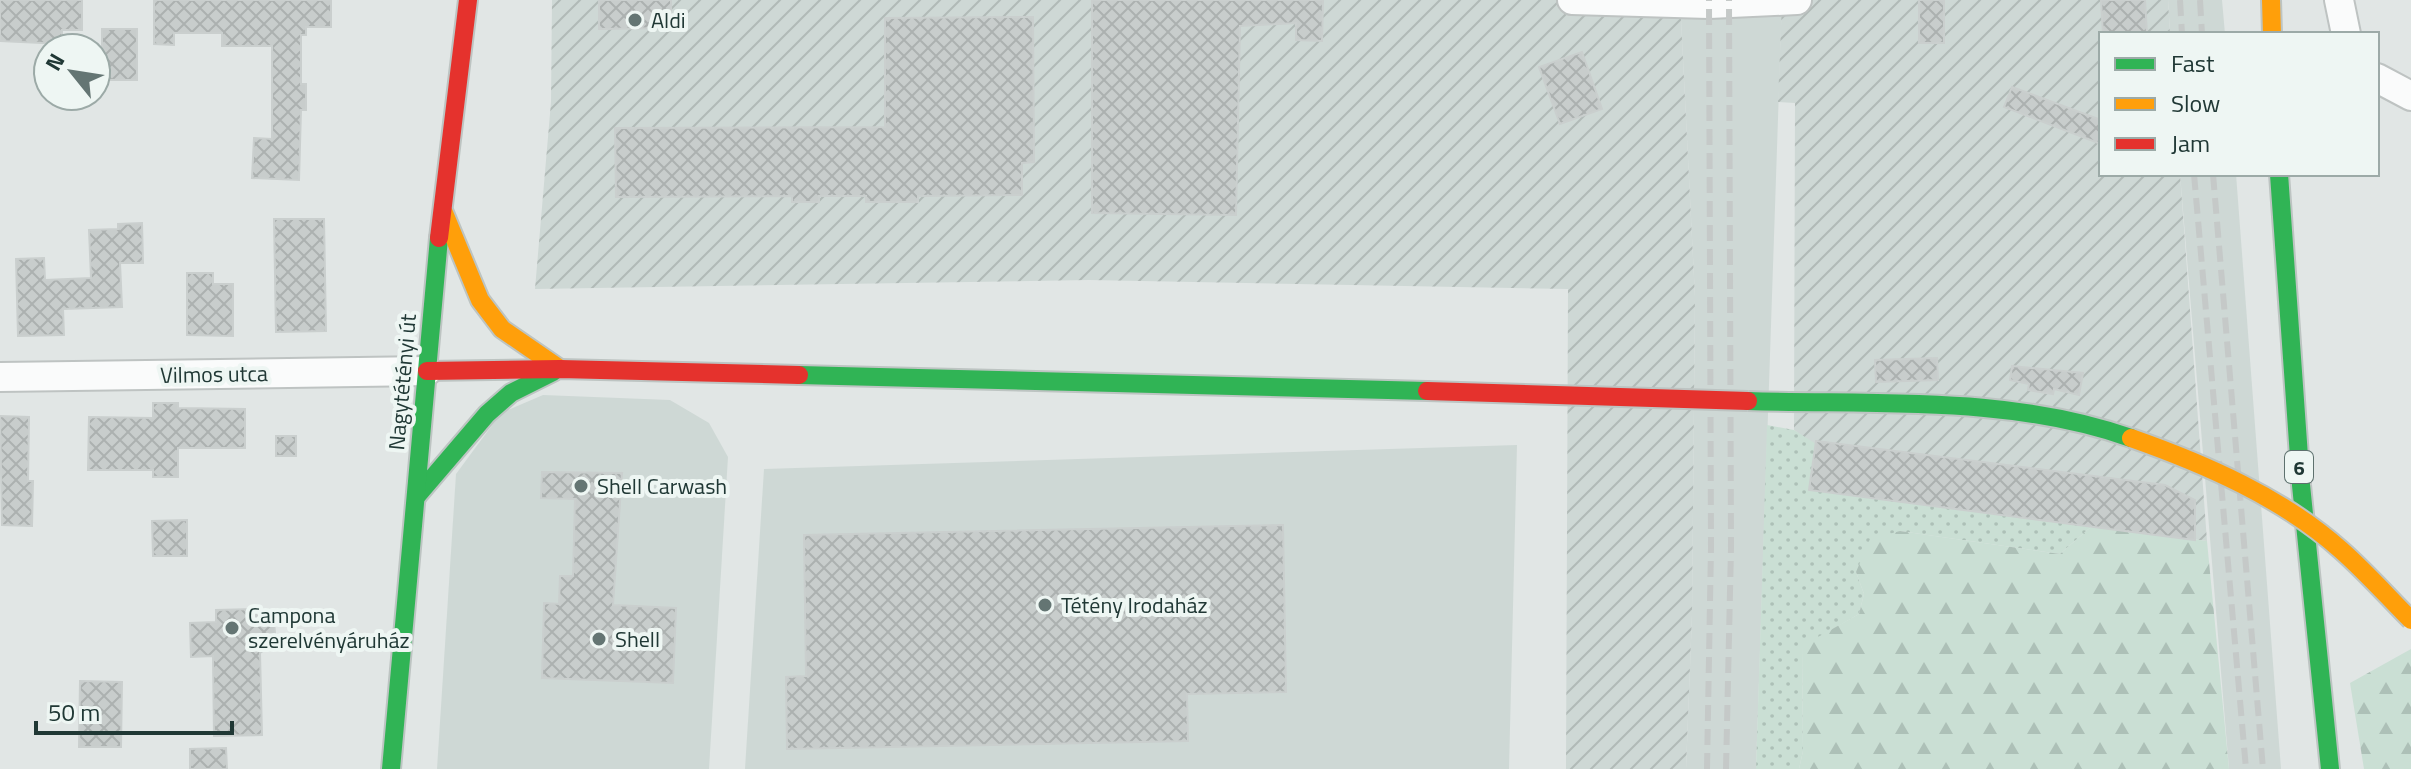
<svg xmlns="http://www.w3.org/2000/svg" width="2411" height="769" font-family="'Titillium Web',sans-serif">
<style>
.built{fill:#ced8d5}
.industrial{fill:url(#industrial-furrows)}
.grass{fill:url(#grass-dots)}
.forest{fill:url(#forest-firs)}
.building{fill:url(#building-cross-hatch);stroke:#cacfce;stroke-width:2}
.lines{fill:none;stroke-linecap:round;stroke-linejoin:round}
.street-casing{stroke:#bec3c2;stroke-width:32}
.fast-casing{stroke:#bdc4c2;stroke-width:22}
.slow-casing{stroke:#bdc4c2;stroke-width:22}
.jam-casing{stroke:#bdc4c2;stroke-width:22}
.street{stroke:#fafbfb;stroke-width:28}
.fast{stroke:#30b455;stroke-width:18}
.slow{stroke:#ff9f0a;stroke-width:18}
.jam{stroke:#e5322d;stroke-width:18}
.rail{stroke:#c5c9c8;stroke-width:6;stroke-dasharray:16 8;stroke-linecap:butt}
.fast-bridge-casing{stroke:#bdc4c2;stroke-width:22;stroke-linecap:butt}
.slow-bridge-casing{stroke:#bdc4c2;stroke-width:22;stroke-linecap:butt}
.jam-bridge-casing{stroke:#bdc4c2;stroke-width:22;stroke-linecap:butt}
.fast-bridge{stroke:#30b455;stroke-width:18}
.slow-bridge{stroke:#ff9f0a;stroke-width:18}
.jam-bridge{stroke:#e5322d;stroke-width:18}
.poi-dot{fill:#647573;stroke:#eef6f3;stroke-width:3}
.labels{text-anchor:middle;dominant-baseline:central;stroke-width:8;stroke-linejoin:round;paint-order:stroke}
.shield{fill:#eef6f3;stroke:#5e716e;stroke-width:2}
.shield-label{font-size:20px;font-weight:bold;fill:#203835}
.poi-label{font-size:22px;fill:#203835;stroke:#eef6f3;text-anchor:start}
.street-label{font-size:22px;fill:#203835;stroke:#eef6f3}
</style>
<defs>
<pattern id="industrial-furrows" width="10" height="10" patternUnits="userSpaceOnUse" patternTransform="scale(2)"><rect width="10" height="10" fill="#ced8d5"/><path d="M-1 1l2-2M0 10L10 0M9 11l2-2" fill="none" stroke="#b1bab7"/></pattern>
<pattern id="grass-dots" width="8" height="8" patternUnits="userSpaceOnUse" patternTransform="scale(2)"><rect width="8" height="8" fill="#cadfd4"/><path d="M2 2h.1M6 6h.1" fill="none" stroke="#adc0b7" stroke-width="1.8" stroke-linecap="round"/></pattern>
<pattern id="forest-firs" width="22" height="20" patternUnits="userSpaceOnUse" patternTransform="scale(2)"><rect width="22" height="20" fill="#cadfd4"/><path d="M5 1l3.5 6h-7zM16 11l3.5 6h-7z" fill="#adc0b7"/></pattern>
<pattern id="building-cross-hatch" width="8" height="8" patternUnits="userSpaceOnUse" patternTransform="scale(2)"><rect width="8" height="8" fill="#c8cdcc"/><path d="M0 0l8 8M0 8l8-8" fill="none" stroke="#acb1b0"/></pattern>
</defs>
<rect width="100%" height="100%" fill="#e1e6e5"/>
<g class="built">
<path d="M1680 0H1782L1756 769H1686L1692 615 1695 297Z"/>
<path d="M2168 0H2222L2225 34H2170Z"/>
<path d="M2180 174H2236L2281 769H2229Z"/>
<path d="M543 395 670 400 709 423 728 457 709 769H437L456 474 501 413Z"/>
<path d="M1517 445 1509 769H745L764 469Z"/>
</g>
<g class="industrial">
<path d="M552 0H1680L1695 297 1692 615 1686 769H1566L1568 289 1089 280 535 289 551 102Z"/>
<path d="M1782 0H2168L2170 34H2101V174H2180L2207 541 1809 490 1815 445 1794 430 1795 103 1778 102Z"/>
</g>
<path class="grass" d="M1767 425 1794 430 1816 444 2092 526 2060 554 1900 531 1856 572 1864 594 1859 614 1802 647 1803 751 1799 769H1756Z"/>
<g class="forest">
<path d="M2092 526 2207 541 2229 769H1799L1803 751 1802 646 1859 614 1864 594 1856 572 1870 539 1900 531 2060 554Z"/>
<path d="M2411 649V769H2364L2350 683Z"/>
</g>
<g class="building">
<path d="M0 0H82V30H62V44L0 41Z"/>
<path d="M154 0H331V27H306V35H301V84H306V110H301L299 180 252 178 254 138 272 139V46H222V33H174V45L154 44Z"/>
<path d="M599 0H671V28L599 29Z"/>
<path d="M1092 0H1323L1322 41 1296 40V23L1240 26 1236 215 1092 213Z"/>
<rect x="1919" y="0" width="25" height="43"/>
<path d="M2101 0H2145L2147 34H2103Z"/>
<path d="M1033 17 1034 162 1022 163V195L918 196V202H866V196H819V202H792V196L616 197 615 128 885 127V18Z"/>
<rect x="102" y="29" width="35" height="51"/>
<path d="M1582 52 1602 109 1560 124 1539 67Z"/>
<path d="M2012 87 2101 120V144L2004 107Z"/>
<path d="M274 219H324L326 331 276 332Z"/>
<path d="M142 223 143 263H120L122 307 63 309 64 335 18 336 16 259 44 258 45 280 91 278 89 230 118 229V224Z"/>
<path d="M187 273H213V284H233V336L187 335Z"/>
<path d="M1937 358 1938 380 1876 382 1875 360Z"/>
<path d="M2012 366 2083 373 2079 395 2054 389 2053 394 2028 390 2029 384 2010 380Z"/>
<path d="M153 403H178V408L245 409V448H178V477H153V470H88L89 417 153 418Z"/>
<path d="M0 416 29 417 28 481H33L32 526 2 525Z"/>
<rect x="276" y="436" width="20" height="20"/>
<path d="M1816 441 2165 485 2195 500V540L1809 490Z"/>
<path d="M542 472 622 473 613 605 676 608 673 683 542 678 544 603 559 604 560 576H573L575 499 541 498Z"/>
<path d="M187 520V556H153L152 521Z"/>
<path d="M1283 525 1286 692 1187 694 1188 741 787 749 786 677 806 676 804 535Z"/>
<path d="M258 609 274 622 275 633 270 646 260 653 262 735 214 736 213 656 191 657 190 623 216 622V610Z"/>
<path d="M80 681 122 682 121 747H79Z"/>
<path d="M226 748 227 769H190V749Z"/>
</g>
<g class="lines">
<g class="street-casing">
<g id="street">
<path d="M1572 0 1709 4 1797 0"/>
<path d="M2339 0 2346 34"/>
<path d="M2377 78 2411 96"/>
<path d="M0 377 427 371"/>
</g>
</g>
<g class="fast-casing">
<g id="fast">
<path d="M2279 174 2301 485 2330 769"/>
<path d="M799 375 1427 391"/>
<path d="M416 497 487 414 511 393 553 372"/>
<path d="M391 769 439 238"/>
</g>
</g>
<g class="slow-casing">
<g id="slow">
<path d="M2271 0 2272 34"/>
<path d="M444 213 480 300 502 329 560 369"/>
</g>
</g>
<g class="jam-casing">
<g id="jam">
<path d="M439 238 468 0"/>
<path d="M427 371 560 369 799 375"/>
</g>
</g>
<use href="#street" class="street"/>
<use href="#fast" class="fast"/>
<use href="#slow" class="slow"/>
<use href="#jam" class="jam"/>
<g class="rail">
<path d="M2180 0 2182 34"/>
<path d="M2200 0 2202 34"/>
<path d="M2194 174 2246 769"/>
<path d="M2213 174 2263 769"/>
<path d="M1707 769 1711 547 1709 0"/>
<path d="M1726 769 1731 548 1729 0"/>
</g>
<g class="fast-bridge-casing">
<path id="fast-bridge" d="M1748 401C1875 405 2010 395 2131 438"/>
</g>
<g class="slow-bridge-casing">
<path id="slow-bridge" d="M2131 438C2205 464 2283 498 2341 550 2366 572 2388 597 2411 620"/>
</g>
<g class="jam-bridge-casing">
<path id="jam-bridge" d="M1427 391 1748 401"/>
</g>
<use href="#fast-bridge" class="fast-bridge"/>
<use href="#slow-bridge" class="slow-bridge"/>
<use href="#jam-bridge" class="jam-bridge"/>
</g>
<g class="poi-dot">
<circle cx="635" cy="20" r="8"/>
<circle cx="581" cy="486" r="8"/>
<circle cx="1045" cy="605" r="8"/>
<circle cx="232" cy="628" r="8"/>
<circle cx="599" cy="639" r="8"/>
</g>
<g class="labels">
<rect class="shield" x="2285" y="451" width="28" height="32" rx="6"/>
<g class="shield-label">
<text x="2299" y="467">6</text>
</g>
<g class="poi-label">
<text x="651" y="20">Aldi</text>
<text x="597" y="486">Shell Carwash</text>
<text x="1061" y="605">Tétény Irodaház</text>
<text x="248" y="615">Campona<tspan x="248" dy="25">szerelvényáruház</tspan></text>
<text x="615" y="639">Shell</text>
</g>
<g class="street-label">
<text transform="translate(214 374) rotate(-1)">Vilmos utca</text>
<text transform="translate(402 382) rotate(-85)">Nagytétényi út</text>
</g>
</g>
<rect x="2099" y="32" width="280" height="144" fill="#eef6f3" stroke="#9caaa7" stroke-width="2"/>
<rect x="2115" y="58" width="40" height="12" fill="#30b455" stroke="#9caaa7" stroke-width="2"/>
<text x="2171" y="72" font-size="24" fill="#203835">Fast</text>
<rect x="2115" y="98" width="40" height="12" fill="#ff9f0a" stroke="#9caaa7" stroke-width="2"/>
<text x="2171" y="112" font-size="24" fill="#203835">Slow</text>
<rect x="2115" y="138" width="40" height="12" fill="#e5322d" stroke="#9caaa7" stroke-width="2"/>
<text x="2171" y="152" font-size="24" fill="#203835">Jam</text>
<g transform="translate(72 72) rotate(300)"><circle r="38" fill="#eef6f3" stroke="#9caaa7" stroke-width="2"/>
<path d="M0-6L14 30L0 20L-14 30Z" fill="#647573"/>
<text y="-12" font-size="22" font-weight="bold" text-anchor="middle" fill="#203835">N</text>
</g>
<path d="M36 721v12h196v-12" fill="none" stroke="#203835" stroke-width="4"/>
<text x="48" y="721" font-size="24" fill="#203835" stroke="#eef6f3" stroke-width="6" paint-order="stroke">50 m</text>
</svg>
